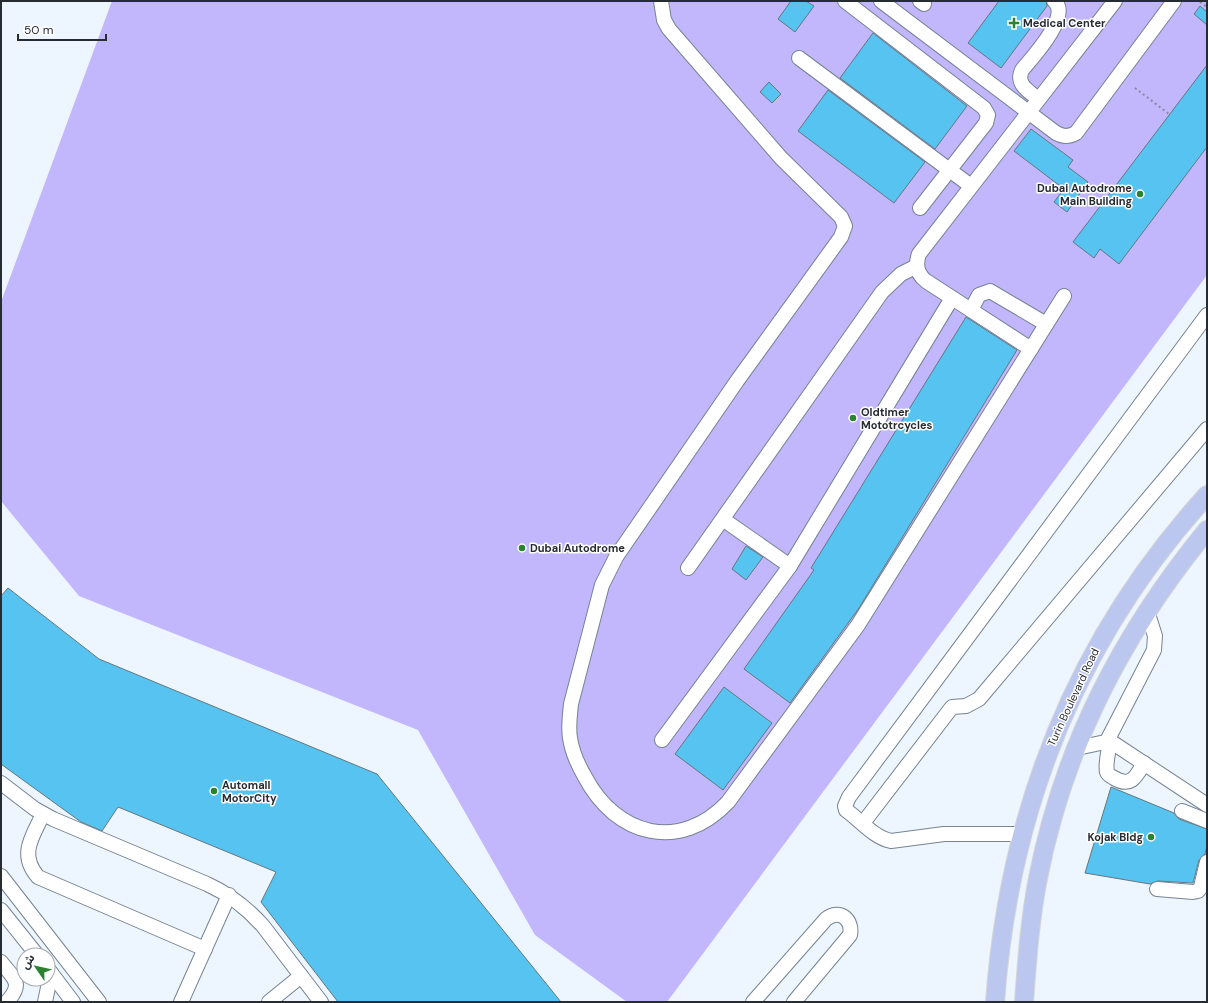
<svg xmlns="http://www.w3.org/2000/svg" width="1208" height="1003" font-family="'DM Sans','Noto Sans Arabic',sans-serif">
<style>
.green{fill:#c2b6fd}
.building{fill:#56c3f1;stroke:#64777f}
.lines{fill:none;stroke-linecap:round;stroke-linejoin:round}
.minor-casing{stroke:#768391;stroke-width:16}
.major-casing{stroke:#d4d5d6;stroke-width:20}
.path{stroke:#848b93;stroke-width:2;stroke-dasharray:2 3;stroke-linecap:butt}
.minor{stroke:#fff;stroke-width:14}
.major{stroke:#bbc7ef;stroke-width:18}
.poi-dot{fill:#2b8332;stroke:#fff;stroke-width:1.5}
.labels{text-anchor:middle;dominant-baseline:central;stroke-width:3;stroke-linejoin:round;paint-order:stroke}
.poi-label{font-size:11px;font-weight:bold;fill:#272c32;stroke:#fff;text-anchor:start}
.street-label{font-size:11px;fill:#272c32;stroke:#fff}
</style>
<rect width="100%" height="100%" fill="#edf6ff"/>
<path class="green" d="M112 1H1207V275L667 1002H627L535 935 418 730 79 596 1 501V302Z"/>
<g class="building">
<path d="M791 1H806L814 6 795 32 778 19Z"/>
<path d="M999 1H1046L1047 6 1001 68 968 43Z"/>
<path d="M1200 6 1207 12V25L1194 14Z"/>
<path d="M873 33 967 106 935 149 840 78Z"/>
<path d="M1207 65V147L1119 264 1100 249 1094 258 1073 242Z"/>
<path d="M769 82 781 94 772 103 760 92Z"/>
<path d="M828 90 925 162 894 203 798 131Z"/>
<path d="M1031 129 1073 160 1068 167 1088 182 1067 212 1054 202 1064 189 1014 151Z"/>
<path d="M966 317 1017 350 859 608 790 703 744 669 814 570 811 568Z"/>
<path d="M746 546 763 557 746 580 732 569Z"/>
<path d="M8 588 99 659 377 774 561 1002H338L261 902 276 872 118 807 102 831 81 822 5 767 1 764V596Z"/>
<path d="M724 687 772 723 723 790 675 754Z"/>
<path d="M1111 787 1174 813 1179 819 1207 829V846L1205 854 1199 860 1193 883 1158 881 1150 884 1085 873Z"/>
</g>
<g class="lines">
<g class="minor-casing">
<g id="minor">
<path d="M661 1 664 20 669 29 781 158 841 217 845 226 841 237 737 381 616 557 602 585 571 704C570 715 568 726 570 738 572 752 578 765 585 777 616 836 680 853 728 802L858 625 1064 296"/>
<path d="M845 1 984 108 988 115 986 123 920 208"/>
<path d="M881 1 1056 133C1064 137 1068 137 1076 133L1174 1"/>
<path d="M920 1 924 4"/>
<path d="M799 58 971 186"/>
<path d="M1038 99C1029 91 1015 84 1022 70 1032 58 1072 15 1054 1"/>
<path d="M971 310 979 295 990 291 1046 324"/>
<path d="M1031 349 926 281C917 274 915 265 919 254L1115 1"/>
<path d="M724 520 790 566"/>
<path d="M688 568 882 292 901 274 917 266"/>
<path d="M662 740 790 566 952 298"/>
<path d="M1107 741 1154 650 1155 636 1147 611"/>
<path d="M1110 741C1109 750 1105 763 1107 772 1108 775 1111 776 1114 778 1131 788 1136 777 1144 763"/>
<path d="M1077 748 1110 741 1207 805"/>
<path d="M1 783 35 809 53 819 207 884C229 894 247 908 263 926L321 1002"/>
<path d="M1182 811 1207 821"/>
<path d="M43 814C33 836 18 854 38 877L205 949"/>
<path d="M863 823 952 707 966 706 979 699 1207 429"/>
<path d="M1024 834H944L891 841C873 837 860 820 846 810L845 806 849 797 1207 315"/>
<path d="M1 876 99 1002"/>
<path d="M1157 889 1193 892 1198 891 1201 887 1207 862"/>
<path d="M1 910 37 955"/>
<path d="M1 962C14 979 24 983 7 1002"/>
<path d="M48 969 73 1002"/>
<path d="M45 1002 51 973"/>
<path d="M181 1002 229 895"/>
<path d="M269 1002 301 976"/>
<path d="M753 1002 826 919C840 908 853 920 850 935L794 1002"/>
</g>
</g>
<g class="major-casing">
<g id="major">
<path d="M995 1002C1009 810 1077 638 1207 495"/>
<path d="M1024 1002C1027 961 1030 919 1038 878 1064 746 1122 634 1207 530"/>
</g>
</g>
<g class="path">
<path d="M1200 2 1207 7"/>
<path d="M1135 88 1169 114"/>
</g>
<use href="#minor" class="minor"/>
<use href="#major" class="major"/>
</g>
<g class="poi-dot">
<path d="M1012 17h4v4h4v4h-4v4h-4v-4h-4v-4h4z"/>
<circle cx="1140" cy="194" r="4"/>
<circle cx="853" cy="418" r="4"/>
<circle cx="522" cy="548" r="4"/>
<circle cx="214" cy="791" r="4"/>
<circle cx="1151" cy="837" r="4"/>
</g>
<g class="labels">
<g class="poi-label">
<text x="1023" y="23">Medical Center</text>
<text x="1132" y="188" text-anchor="end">Dubai Autodrome<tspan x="1132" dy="13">Main Building</tspan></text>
<text x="861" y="412">Oldtimer<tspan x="861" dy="13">Mototrcycles</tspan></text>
<text x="530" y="548">Dubai Autodrome</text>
<text x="222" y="785">Automall<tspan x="222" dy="13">MotorCity</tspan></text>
<text x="1143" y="837" text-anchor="end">Kojak Bldg</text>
</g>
<g class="street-label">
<text transform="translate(1073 697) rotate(-65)">Turin Boulevard Road</text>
</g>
</g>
<rect width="1208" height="1003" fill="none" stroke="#272c32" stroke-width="4"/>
<g transform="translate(36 967) rotate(304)"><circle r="19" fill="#ffffff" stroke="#a9abad"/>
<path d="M0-3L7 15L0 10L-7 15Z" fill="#2b8332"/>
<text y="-6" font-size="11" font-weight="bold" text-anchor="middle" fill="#272c32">ش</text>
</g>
<path d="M18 34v6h88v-6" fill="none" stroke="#272c32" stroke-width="2"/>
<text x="24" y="34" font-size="12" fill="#272c32" stroke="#ffffff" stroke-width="3" paint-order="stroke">50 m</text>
</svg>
